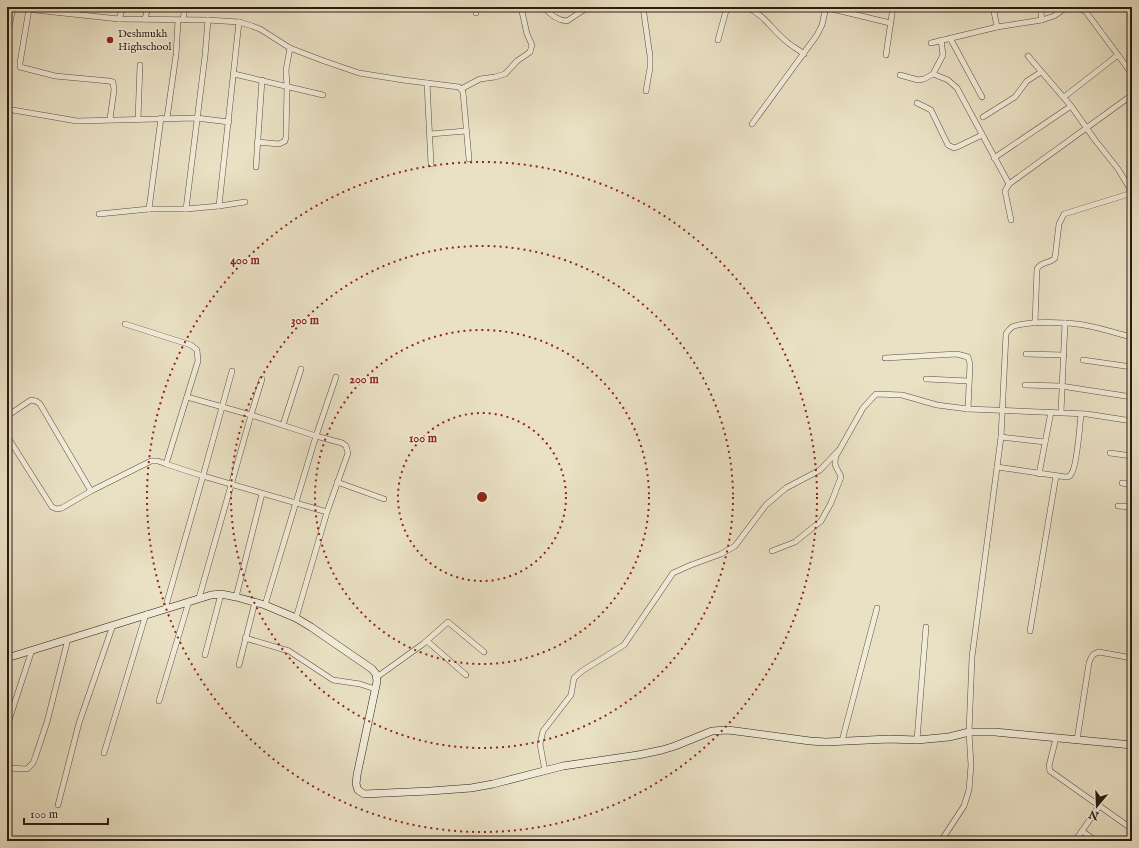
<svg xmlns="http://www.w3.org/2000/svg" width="1139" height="848" font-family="'IM FELL English',serif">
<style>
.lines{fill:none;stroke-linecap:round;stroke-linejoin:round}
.street-casing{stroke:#5a4d40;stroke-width:6}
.secondary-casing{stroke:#2a1c14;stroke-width:8}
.street{stroke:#f1ecd9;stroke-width:5}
.secondary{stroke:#f1ecd9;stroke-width:7}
.ring{fill:none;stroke:#8f2418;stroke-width:2;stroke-dasharray:2 4}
.poi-dot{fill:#8f2418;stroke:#f1ecd9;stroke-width:1.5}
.labels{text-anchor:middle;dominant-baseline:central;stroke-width:3;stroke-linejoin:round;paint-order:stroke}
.poi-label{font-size:11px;fill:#2a1c14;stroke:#f1ecd9;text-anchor:start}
.centre{fill:#8f2418;stroke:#f1ecd9;stroke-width:2}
.ring-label{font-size:12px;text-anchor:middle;font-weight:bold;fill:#8f2418;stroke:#f1ecd9;stroke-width:3;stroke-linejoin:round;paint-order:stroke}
</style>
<rect width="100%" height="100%" fill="#eae1c4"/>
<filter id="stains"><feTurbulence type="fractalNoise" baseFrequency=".005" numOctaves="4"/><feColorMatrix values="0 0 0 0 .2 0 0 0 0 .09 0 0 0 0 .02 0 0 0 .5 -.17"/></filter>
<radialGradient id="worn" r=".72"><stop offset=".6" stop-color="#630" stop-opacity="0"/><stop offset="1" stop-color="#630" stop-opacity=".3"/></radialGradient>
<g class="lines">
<g class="street-casing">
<g id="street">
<path d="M7 7 119 19 208 20 239 22 252 26 260 29 290 48 324 61 359 73 403 80 459 87 463 92 469 159"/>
<path d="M476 7V13"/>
<path d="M543 7C551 14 556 20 567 21L585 9V7"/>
<path d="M643 7 650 56V68L646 91"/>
<path d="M746 7C766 16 770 28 786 41 791 46 798 49 804 54"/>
<path d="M824 7 890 23"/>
<path d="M993 7 997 27"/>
<path d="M1040 7 1042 20"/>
<path d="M1078 7 1086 12 1118 55"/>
<path d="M29 9 20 63V67L55 76 109 81 113 82 114 90 110 119"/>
<path d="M119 19 123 7"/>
<path d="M145 19 148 7"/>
<path d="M183 20 185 7"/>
<path d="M7 36 13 8"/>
<path d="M950 38 982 97"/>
<path d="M718 40 727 7"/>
<path d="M931 43 997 27 1042 20 1054 16 1067 7"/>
<path d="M886 55 893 7"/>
<path d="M1028 56 1071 106 1095 140 1118 169 1132 192"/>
<path d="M234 74 323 95"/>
<path d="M933 74 948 80 957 88 1009 184"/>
<path d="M900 75 918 80 924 79 933 74 943 55 941 40"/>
<path d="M427 83 431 164"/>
<path d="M461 89 480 79 495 77 505 74 517 61 530 52 532 45 527 34 521 7"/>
<path d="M1064 97 1118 55 1132 74"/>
<path d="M917 103 931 110 948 145 954 148 957 147 982 135"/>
<path d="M7 109 77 121 196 118 229 122"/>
<path d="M983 117 1015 97 1027 81 1041 72"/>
<path d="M167 118 176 55 178 21"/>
<path d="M138 119 140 65"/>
<path d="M752 124 817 35 822 25 826 7"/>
<path d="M430 134 466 131"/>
<path d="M257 142 279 144 285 141 286 137 287 86 286 70 290 48"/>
<path d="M994 158 1071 106"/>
<path d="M256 167 262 80"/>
<path d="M219 206 239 22"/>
<path d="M149 209 161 118"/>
<path d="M186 209 205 56 208 20"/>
<path d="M99 214 149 209H186L219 206 245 202"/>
<path d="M1011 220 1005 191 1009 184 1132 95"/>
<path d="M1035 323 1037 269C1041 261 1050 264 1055 258L1059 224 1064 214 1132 193"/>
<path d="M125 324 191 345 197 350 198 361 166 464 203 476 232 371"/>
<path d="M1026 354 1064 355"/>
<path d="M885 358 957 354 968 357 970 364 968 409"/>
<path d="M1083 360 1132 367"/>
<path d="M926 379 969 381"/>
<path d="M1025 385 1061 386 1132 397"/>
<path d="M187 397 251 415 262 379"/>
<path d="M1061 412 1065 323"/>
<path d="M7 416 31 400 36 401 40 404 91 491"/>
<path d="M283 425 301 369"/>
<path d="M7 436 52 507 57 509 62 508 91 491 151 461H158L166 464"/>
<path d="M1001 437 1045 442"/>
<path d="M1110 453 1132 456"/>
<path d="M997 467 1066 477C1068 477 1070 477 1071 474 1077 468 1080 424 1081 414"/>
<path d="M1039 474 1051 412"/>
<path d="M337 482 384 499"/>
<path d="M1122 483 1132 485"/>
<path d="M1118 506 1132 507"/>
<path d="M327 512 348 453 346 446 342 443 316 436 336 377"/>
<path d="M772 551 795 542 821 521 831 503 841 477C838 468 833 468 836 456L863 408 876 394 902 395 937 405 968 409 1087 414 1132 421"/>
<path d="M236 597 262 494"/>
<path d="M199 598 251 415 316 436 265 605"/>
<path d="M165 609 203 476 327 512 296 618"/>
<path d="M1030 631 1056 476"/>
<path d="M245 638 289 651 333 680 360 684 375 689"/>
<path d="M427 641 466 675"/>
<path d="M205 655 221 594"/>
<path d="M239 665 255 602"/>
<path d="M377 677 423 644 448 622 484 652"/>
<path d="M159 701 189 601"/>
<path d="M7 726 32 650"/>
<path d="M1056 738 1049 766 1050 771 1132 829"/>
<path d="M917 740 926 627"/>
<path d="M1077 740 1089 663C1091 657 1092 654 1099 652L1132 658"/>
<path d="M842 741 877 608"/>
<path d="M104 753 146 614"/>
<path d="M7 768 27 769 33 763 35 758 47 722 68 639"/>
<path d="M545 771 540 744 543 731 571 695 574 678 582 671 624 645 673 573 691 565 721 554 735 546 766 505 786 488 820 470 839 450"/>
<path d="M58 805 79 723 113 625"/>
<path d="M1082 831 1096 841"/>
<path d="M941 841 964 806 969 790 971 765 969 732 972 657 1001 437 1006 334C1008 331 1009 329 1012 327 1024 321 1063 322 1077 324 1096 326 1114 333 1132 337"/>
<path d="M1075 841 1100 805"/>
</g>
</g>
<g class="secondary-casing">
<path id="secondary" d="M7 658 211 595 221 594 236 597 265 605 296 618 311 627 372 669 376 674 377 681 357 775 356 784 358 790 364 794 430 791 471 788 493 784 563 766 638 755 662 750 675 746 712 731 728 730 810 741 826 742 889 739 917 740 949 737 969 732H995L1132 745"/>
</g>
<use href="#street" class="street"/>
<use href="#secondary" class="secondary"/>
</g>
<g class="ring">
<circle cx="482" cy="497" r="84"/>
<circle cx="482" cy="497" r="167"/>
<circle cx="482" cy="497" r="251"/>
<circle cx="482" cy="497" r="335"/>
</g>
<circle class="poi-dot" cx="110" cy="40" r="4"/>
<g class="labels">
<g class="poi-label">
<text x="118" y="34">Deshmukh<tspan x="118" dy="13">Highschool</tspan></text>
</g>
</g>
<circle cx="482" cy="497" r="6" class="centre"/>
<g class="ring-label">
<text x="245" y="264">400 m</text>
<text x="305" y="324">300 m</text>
<text x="364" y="383">200 m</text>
<text x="423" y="442">100 m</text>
</g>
<rect width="1139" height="848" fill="none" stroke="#eae1c4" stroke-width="24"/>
<rect x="8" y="8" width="1123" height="832" fill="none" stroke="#2a1c14" stroke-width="2"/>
<rect x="12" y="12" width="1115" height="824" fill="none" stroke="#2a1c14"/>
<g transform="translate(1097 806) rotate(199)" stroke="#f1ecd9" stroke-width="3" paint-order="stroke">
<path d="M0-3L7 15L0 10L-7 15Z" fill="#2a1c14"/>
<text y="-6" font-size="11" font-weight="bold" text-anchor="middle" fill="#2a1c14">N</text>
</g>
<path d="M24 818v6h84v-6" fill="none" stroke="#2a1c14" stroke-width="2"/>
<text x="30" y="818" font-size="12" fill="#2a1c14" stroke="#f1ecd9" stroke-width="3" paint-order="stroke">100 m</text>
<rect width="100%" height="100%" filter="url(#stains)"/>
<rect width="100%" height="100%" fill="url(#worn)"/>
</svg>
